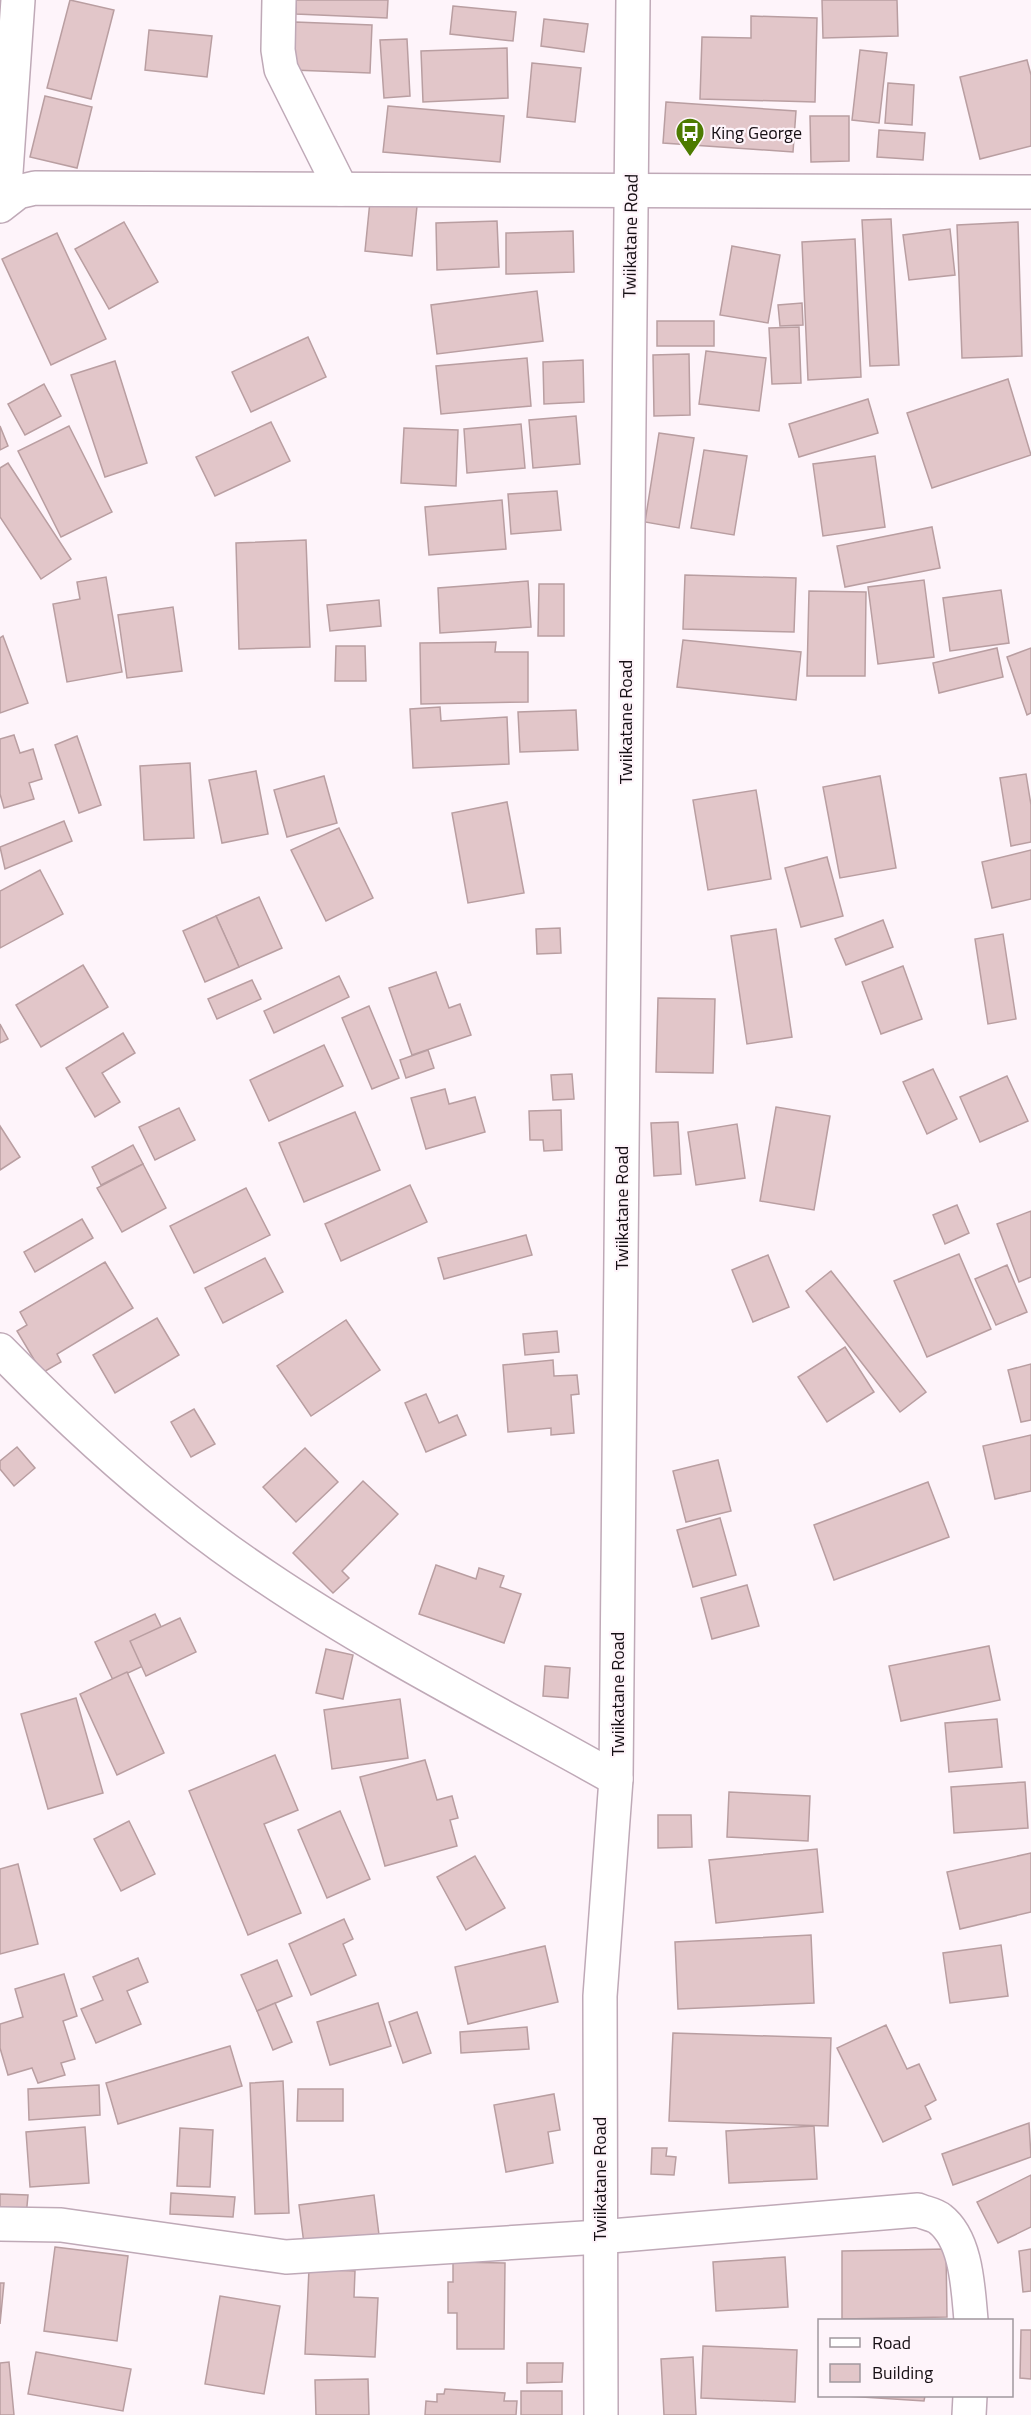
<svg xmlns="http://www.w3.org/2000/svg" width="1031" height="2415" font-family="'Titillium Web',sans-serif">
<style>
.building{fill:#e2c6c9;stroke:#b99ea1;stroke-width:1.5}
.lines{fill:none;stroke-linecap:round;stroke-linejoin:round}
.street-casing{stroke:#bfa9b7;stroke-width:36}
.secondary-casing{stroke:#bfa9b7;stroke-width:36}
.street{stroke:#fff;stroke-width:33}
.secondary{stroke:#fff;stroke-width:33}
.labels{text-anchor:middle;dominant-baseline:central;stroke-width:4.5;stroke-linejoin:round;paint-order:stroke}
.poi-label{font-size:18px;fill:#160f14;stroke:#fef4fa;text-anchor:start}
.street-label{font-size:18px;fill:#160f14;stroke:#fef4fa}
</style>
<rect width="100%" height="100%" fill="#fef4fa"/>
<g class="building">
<path d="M70 0 114 10 91 99 47 88Z"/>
<path d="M296 0H388L387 18 296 14Z"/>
<path d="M822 0H897L898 36 823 38Z"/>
<path d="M453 6 516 12 513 41 450 34Z"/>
<path d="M751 16 817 18 815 102 700 99 702 37 751 38Z"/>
<path d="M544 19 588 24 584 52 541 46Z"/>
<path d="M295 22 372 25 370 73 293 70Z"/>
<path d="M149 30 212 36 207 77 145 70Z"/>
<path d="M407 39 410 96 384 98 380 40Z"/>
<path d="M507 48 508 98 423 102 421 51Z"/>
<path d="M860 50 887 53 879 123 852 120Z"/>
<path d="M1027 60 1031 75V146L980 159 960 77Z"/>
<path d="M532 63 581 68 575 122 527 117Z"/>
<path d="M888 83 914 85 912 125 885 123Z"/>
<path d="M45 96 92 107 77 168 30 157Z"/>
<path d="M666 102 796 111 793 152 663 143Z"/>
<path d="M388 106 504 116 500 162 383 152Z"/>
<path d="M810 116H849V161L811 162Z"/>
<path d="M879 130 925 133 923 160 877 157Z"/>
<path d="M370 201 417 206 412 256 365 251Z"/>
<path d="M891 219 899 365 870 366 862 220Z"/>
<path d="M497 221 499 267 437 270 436 223Z"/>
<path d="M124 222 158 282 109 309 75 249Z"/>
<path d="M1018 222 1022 356 962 358 957 225Z"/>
<path d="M950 229 955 275 909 280 903 235Z"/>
<path d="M573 231 574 272 506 274V233Z"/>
<path d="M57 233 106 339 51 365 2 259Z"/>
<path d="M855 239 861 377 808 380 802 242Z"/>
<path d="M732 246 780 255 768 323 720 315Z"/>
<path d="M537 291 543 341 437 354 431 305Z"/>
<path d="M802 303 803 325 780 326 778 305Z"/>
<rect x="657" y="321" width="57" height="25"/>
<path d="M799 327 801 383 772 384 769 328Z"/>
<path d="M308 337 326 377 251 412 232 372Z"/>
<path d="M706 351 766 358 759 411 699 404Z"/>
<path d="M689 354 690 415 654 416 653 355Z"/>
<path d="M527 358 531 406 441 414 436 366Z"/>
<path d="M583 360 584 402 544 404 543 362Z"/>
<path d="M115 361 147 463 105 477 71 375Z"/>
<path d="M1008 379 1031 455 932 488 907 413Z"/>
<path d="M44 384 61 416 25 435 8 404Z"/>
<path d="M868 399 878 433 799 457 789 424Z"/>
<path d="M576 416 580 464 533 468 529 420Z"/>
<path d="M271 422 290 461 215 496 196 457Z"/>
<path d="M521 424 525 468 467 473 464 429Z"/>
<path d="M0 426 8 446 0 450Z"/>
<path d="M69 426 112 512 61 537 18 451Z"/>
<path d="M404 428 458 430 456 486 401 483Z"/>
<path d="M659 433 694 438 679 528 645 522Z"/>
<path d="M704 450 747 456 734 535 691 528Z"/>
<path d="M875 456 885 527 823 536 813 464Z"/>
<path d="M8 463 71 559 41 579 0 517V468Z"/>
<path d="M557 491 561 530 511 534 508 494Z"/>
<path d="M502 500 506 549 429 555 425 507Z"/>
<path d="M932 527 940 568 845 587 837 546Z"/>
<path d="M306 540 310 647 239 649 236 543Z"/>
<path d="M685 575 796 578 794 632 683 629Z"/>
<path d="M106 577 122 672 67 682 53 604 80 599 77 582Z"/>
<path d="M924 580 934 657 878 664 868 587Z"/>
<path d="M528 581 531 627 440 633 438 588Z"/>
<path d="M539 584H564V636H538Z"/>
<path d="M1001 590 1009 643 950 651 943 598Z"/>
<path d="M809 591 866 592 865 676H807Z"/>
<path d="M379 600 381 626 330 631 327 605Z"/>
<path d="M173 607 182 671 127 678 118 615Z"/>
<path d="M3 636 28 703 0 713V638Z"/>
<path d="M683 640 801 652 796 700 677 687Z"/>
<path d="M496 642 495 652H528V702L421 704 420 643Z"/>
<path d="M336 646H365L366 681H335Z"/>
<path d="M997 648 1003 677 939 693 933 663Z"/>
<path d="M1031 648V713L1027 715 1007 657Z"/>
<path d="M440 707 441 721 507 717 509 764 413 768 410 709Z"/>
<path d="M576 710 578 750 520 752 518 712Z"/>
<path d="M14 735 20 753 33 749 42 779 29 783 34 799 4 808 0 794V739Z"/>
<path d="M77 736 101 805 79 813 55 745Z"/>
<path d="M190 763 194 838 144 840 140 766Z"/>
<path d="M256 771 268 834 222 843 209 780Z"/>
<path d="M1026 774 1031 805V842L1011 846 1000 778Z"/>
<path d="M324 776 337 823 287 837 274 790Z"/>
<path d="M880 776 896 868 840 878 823 787Z"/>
<path d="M756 790 771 879 708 890 693 800Z"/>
<path d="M507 802 524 893 468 903 452 813Z"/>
<path d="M64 821 72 841 5 869 0 847Z"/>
<path d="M339 828 373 898 326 921 291 850Z"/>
<path d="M1031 850V899L992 908 982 862Z"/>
<path d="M827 857 843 916 801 927 785 868Z"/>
<path d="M40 870 63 914 0 948V891Z"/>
<path d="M259 897 282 948 239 967 216 916Z"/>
<path d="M216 916 239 967 205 982 183 931Z"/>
<path d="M883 920 893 947 846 965 835 939Z"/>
<path d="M560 928 561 953 537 954 536 929Z"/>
<path d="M776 929 792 1037 747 1044 731 936Z"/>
<path d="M1003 934 1016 1019 988 1024 975 939Z"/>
<path d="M83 965 108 1007 41 1047 16 1005Z"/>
<path d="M903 966 922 1019 881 1034 862 982Z"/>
<path d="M436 972 449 1008 460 1004 471 1035 412 1055 389 988Z"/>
<path d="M339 976 349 997 274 1033 264 1011Z"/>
<path d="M252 980 261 999 217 1019 208 999Z"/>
<path d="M658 998 715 999 713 1073 656 1072Z"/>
<path d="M369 1006 399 1078 372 1089 342 1018Z"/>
<path d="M0 1024 8 1039 0 1043Z"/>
<path d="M123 1033 135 1053 102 1073 120 1102 95 1117 66 1068Z"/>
<path d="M324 1045 343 1086 269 1121 250 1080Z"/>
<path d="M428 1050 434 1068 406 1078 400 1060Z"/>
<path d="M933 1069 957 1119 927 1134 903 1082Z"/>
<path d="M572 1074 574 1099 553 1100 551 1075Z"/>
<path d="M1007 1076 1028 1121 980 1142 960 1097Z"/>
<path d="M445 1089 449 1104 475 1097 485 1132 426 1149 411 1098Z"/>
<path d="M776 1107 830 1116 814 1210 760 1201Z"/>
<path d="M179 1108 195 1140 155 1160 139 1127Z"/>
<path d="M561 1110 562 1150 544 1151 543 1140H530L529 1111Z"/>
<path d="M355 1112 380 1170 304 1202 279 1143Z"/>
<path d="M678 1122 681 1174 654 1176 651 1123Z"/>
<path d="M737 1124 745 1178 696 1185 688 1132Z"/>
<path d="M0 1126 20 1157 0 1170Z"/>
<path d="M133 1145 143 1164 101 1185 92 1167Z"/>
<path d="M143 1164 166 1208 122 1232 97 1188Z"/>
<path d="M410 1185 427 1222 341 1261 325 1224Z"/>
<path d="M246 1188 270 1235 194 1273 170 1226Z"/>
<path d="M957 1205 969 1233 945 1244 933 1215Z"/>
<path d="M1031 1211V1277L1019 1282 997 1224Z"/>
<path d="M82 1219 93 1238 35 1272 24 1252Z"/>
<path d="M526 1235 532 1255 444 1279 438 1258Z"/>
<path d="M959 1254 991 1329 927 1357 894 1281Z"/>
<path d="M768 1255 789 1307 753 1322 732 1270Z"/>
<path d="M265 1258 283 1292 223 1323 205 1288Z"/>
<path d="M105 1262 133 1308 57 1354 61 1362 42 1373 17 1331 27 1325 20 1312Z"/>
<path d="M1007 1265 1027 1312 996 1325 975 1279Z"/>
<path d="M831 1271 926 1392 900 1412 806 1291Z"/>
<path d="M157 1318 179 1355 115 1393 93 1355Z"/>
<path d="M346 1320 380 1370 311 1416 277 1366Z"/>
<path d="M557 1331 559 1352 525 1355 523 1334Z"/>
<path d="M845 1347 874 1392 827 1422 798 1377Z"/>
<path d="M553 1360 554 1376 577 1375 579 1394 571 1395 574 1433 551 1435V1428L508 1432 503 1365Z"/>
<path d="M1031 1364V1420L1021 1422 1008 1370Z"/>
<path d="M426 1394 439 1423 457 1415 466 1435 426 1452 405 1403Z"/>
<path d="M194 1409 215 1444 191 1457 171 1422Z"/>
<path d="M1031 1435V1491L995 1499 983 1446Z"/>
<path d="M17 1447 35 1468 14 1486 0 1469V1461Z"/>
<path d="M305 1448 338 1482 296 1522 263 1487Z"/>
<path d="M718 1460 731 1511 686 1522 673 1471Z"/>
<path d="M363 1481 398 1514 342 1571 349 1578 333 1593 293 1553Z"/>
<path d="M928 1482 949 1537 834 1580 814 1525Z"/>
<path d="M720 1518 736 1575 693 1587 677 1530Z"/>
<path d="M436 1565 476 1579 479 1568 504 1576 500 1587 521 1594 504 1643 419 1614Z"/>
<path d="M747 1585 759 1626 712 1639 701 1598Z"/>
<path d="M155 1614 173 1652 113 1680 95 1642Z"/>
<path d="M180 1618 196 1652 146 1676 130 1641Z"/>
<path d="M989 1646 1000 1700 901 1721 889 1666Z"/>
<path d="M326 1649 353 1655 343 1699 316 1693Z"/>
<path d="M545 1666 570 1668 568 1698 543 1696Z"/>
<path d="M127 1672 164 1753 117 1775 80 1694Z"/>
<path d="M76 1698 103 1793 48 1809 21 1714Z"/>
<path d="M400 1699 408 1758 332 1769 324 1710Z"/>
<path d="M997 1719 1002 1767 949 1772 945 1723Z"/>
<path d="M275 1755 298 1810 264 1824 301 1913 248 1935 189 1791Z"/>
<path d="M425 1760 437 1800 452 1796 458 1818 450 1820 457 1846 385 1866 360 1777Z"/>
<path d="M1025 1782 1028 1828 954 1833 951 1787Z"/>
<path d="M729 1792 810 1796 808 1841 727 1837Z"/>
<path d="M340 1811 370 1879 327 1898 298 1830Z"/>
<path d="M658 1815H691L692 1847 658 1848Z"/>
<path d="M129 1821 155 1874 121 1891 94 1839Z"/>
<path d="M817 1849 823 1912 716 1923 709 1860Z"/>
<path d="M1031 1853V1912L960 1929 947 1872Z"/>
<path d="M475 1856 505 1908 466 1930 437 1877Z"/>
<path d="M18 1864 38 1944 0 1954V1869Z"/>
<path d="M344 1919 353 1939 343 1944 356 1975 311 1995 289 1944Z"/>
<path d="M811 1935 814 2003 678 2009 675 1942Z"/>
<path d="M1001 1945 1008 1996 950 2003 943 1953Z"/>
<path d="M545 1946 558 2002 468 2024 455 1967Z"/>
<path d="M138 1958 148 1982 127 1991 141 2024 96 2043 81 2009 103 2000 93 1977Z"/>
<path d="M277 1960 292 1996 257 2011 241 1975Z"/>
<path d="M64 1974 77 2016 63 2021 75 2059 61 2063 65 2075 38 2083 32 2068 8 2075 0 2048V2024L23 2017 15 1989Z"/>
<path d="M275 2003 292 2042 273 2050 257 2011Z"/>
<path d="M378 2003 391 2046 330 2065 317 2022Z"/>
<path d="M417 2012 431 2053 403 2063 389 2022Z"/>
<path d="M886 2025 907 2069 919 2064 936 2100 925 2106 931 2119 883 2142 837 2048Z"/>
<path d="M527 2027 529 2049 461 2053 460 2032Z"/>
<path d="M673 2033 831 2038 828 2126 669 2121Z"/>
<path d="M230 2046 242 2086 118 2124 106 2083Z"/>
<path d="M283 2081 289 2213 255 2214 250 2083Z"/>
<path d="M99 2085 100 2115 29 2120 28 2089Z"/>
<path d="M298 2089H343V2121H297Z"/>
<path d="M554 2094 560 2130 548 2132 553 2163 506 2172 494 2105Z"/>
<path d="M1029 2123 1031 2157 953 2185 942 2154Z"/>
<path d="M814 2126 817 2179 729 2183 726 2131Z"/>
<path d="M85 2127 89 2183 30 2187 26 2132Z"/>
<path d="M180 2128 213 2130 210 2187 177 2186Z"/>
<path d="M652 2148H667L666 2156 676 2157 674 2175 651 2174Z"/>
<path d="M1031 2175V2227L998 2243 977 2202Z"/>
<path d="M171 2193 235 2197 233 2217 170 2214Z"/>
<path d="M0 2194 28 2195 26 2217 0 2215Z"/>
<path d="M374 2195 379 2235 304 2244 299 2205Z"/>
<path d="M55 2247 128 2256 117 2341 44 2331Z"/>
<path d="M946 2249 947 2317 842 2319V2251Z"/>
<path d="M1031 2249V2291L1023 2292 1019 2251Z"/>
<path d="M785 2257 788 2307 716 2311 713 2262Z"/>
<path d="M453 2262 505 2263 504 2349H457V2313H448V2282H453Z"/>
<path d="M309 2269 355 2271 354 2297 378 2298 375 2357 305 2354Z"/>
<path d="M0 2283H4L0 2324Z"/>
<path d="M220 2296 280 2306 264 2394 205 2384Z"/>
<path d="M1021 2330H1031V2379L1020 2378Z"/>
<path d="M703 2346 797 2350 795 2402 701 2398Z"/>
<path d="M36 2352 131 2369 123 2411 28 2394Z"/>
<path d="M693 2357 696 2415H664L661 2359Z"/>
<path d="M9 2362 14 2415H0V2363Z"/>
<path d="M527 2363H563L562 2382 527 2383Z"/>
<path d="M368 2379 369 2415H316L315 2380Z"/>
<path d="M445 2389 505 2393 504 2401H517L516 2415H425L426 2401 437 2402V2394H444Z"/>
<rect x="521" y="2391" width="41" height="24"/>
<path d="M846 2396H925L924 2401Z"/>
</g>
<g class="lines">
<g class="street-casing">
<g id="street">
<path d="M279 0 278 50 281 69 341 189"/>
<path d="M4 201 18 0"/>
<path d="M0 206 18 192 35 188 1031 192"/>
<path d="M0 1350C81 1433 169 1513 266 1577 377 1652 499 1713 616 1779"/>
<path d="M0 2224 61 2225 286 2257 599 2237 918 2210C924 2213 934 2214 940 2219 967 2240 968 2289 971 2320"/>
<path d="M969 2415 970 2396"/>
</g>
</g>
<g class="secondary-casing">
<path id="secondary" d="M601 2415 600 1996 616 1779 633 0"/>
</g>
<use href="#street" class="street"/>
<use href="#secondary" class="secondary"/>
</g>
<defs>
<g id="bus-pin" transform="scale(1.5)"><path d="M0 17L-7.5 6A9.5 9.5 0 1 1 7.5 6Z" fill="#4d7b00" stroke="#fef4fa"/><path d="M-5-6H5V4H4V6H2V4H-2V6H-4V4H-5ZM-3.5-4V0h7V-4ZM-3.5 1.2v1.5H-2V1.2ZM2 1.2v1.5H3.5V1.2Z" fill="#fff"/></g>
</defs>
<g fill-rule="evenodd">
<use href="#bus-pin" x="690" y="132"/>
</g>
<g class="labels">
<g class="poi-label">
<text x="711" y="132">King George</text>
</g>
<g class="street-label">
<text transform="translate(630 236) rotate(-89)">Twiikatane Road</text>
<text transform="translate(625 722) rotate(-90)">Twiikatane Road</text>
<text transform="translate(621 1208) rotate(-90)">Twiikatane Road</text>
<text transform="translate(617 1694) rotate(-90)">Twiikatane Road</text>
<text transform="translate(599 2179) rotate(-90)">Twiikatane Road</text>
</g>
</g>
<rect x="818" y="2319" width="195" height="78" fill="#fef4fa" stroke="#a1989e" stroke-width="1.5"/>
<rect x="830" y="2338" width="30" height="9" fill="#ffffff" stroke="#a1989e" stroke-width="1.5"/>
<text x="872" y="2349" font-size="18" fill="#160f14">Road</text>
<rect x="830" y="2364" width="30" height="18" fill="#e2c6c9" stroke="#a1989e" stroke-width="1.5"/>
<text x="872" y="2379" font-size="18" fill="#160f14">Building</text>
</svg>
